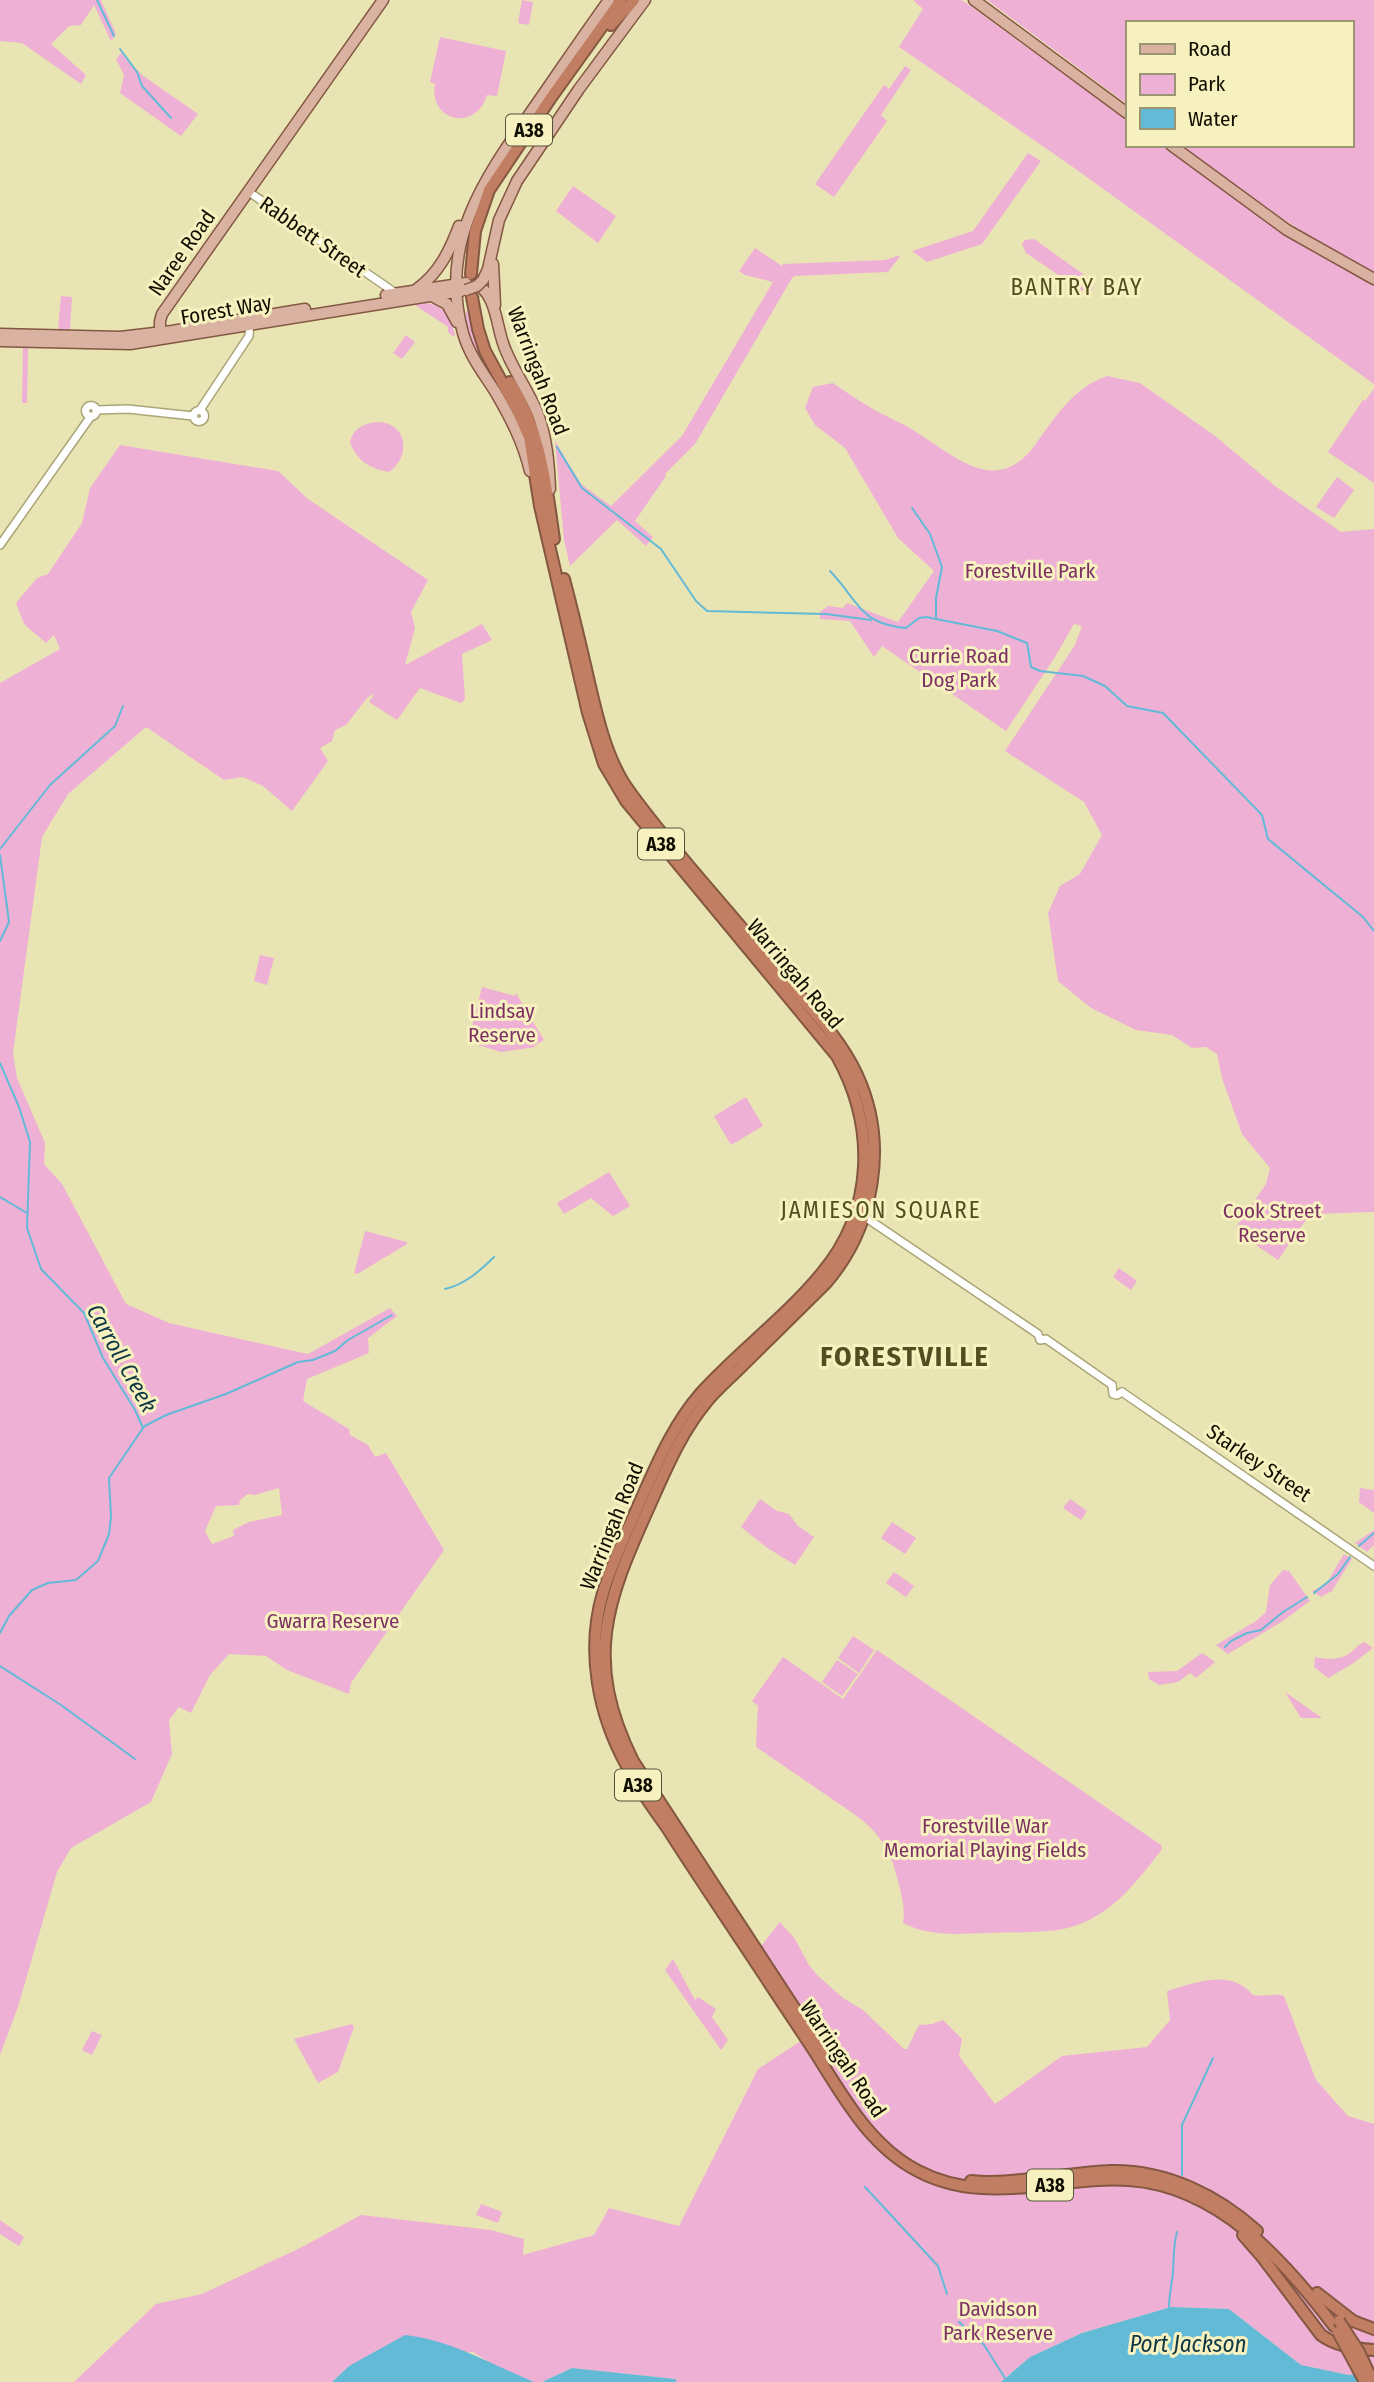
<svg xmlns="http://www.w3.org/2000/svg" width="1374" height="2382" font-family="'Fira Sans Condensed',sans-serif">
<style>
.green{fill:#efb0d6;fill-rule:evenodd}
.water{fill:#62bad7}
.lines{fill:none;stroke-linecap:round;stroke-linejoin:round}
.stream{stroke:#62bad7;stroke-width:2}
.highway-tunnel{stroke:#c8c498;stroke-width:10;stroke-dasharray:10 5;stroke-linecap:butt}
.minor-casing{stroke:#aaa576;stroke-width:10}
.major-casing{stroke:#835741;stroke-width:13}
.highway-casing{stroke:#835741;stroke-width:14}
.minor{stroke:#fff;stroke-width:7}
.major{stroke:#dab2a1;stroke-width:10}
.highway{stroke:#c17e63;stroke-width:10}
.major-bridge-casing{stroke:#835741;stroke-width:13;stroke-linecap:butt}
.highway-bridge-casing{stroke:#835741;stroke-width:14;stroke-linecap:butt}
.major-bridge{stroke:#dab2a1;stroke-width:10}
.highway-bridge{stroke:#c17e63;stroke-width:10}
.labels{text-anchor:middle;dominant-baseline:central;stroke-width:6;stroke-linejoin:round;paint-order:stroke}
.shield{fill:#f6f1bf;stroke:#55523a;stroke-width:2}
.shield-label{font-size:19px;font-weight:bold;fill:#100e01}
.street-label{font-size:21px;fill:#100e01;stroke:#f6f1bf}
.park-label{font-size:21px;fill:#7d3064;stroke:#f6f1bf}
.neighbourhood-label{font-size:23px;letter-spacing:2px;fill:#534e21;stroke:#f6f1bf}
.water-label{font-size:23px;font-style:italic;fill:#0e3744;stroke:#f6f1bf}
.district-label{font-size:28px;font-weight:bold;letter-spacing:2px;fill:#534e21;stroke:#f6f1bf}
</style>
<rect width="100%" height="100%" fill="#e9e4b3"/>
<g class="green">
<path d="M0 0H101L116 34 111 41 94 5 81 25 69 26 51 44 86 75 81 84 22 43 0 41Z"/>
<path d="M522 0 533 2 529 25 518 23Z"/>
<path d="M913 0H961L965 2 1127 120V145H1163L1288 236 1374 284V384L1070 165 899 47 923 9Z"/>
<path d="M987 0H1374V272C1305 239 1244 191 1182 145H1351V23H1127V104Z"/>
<path d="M440 37 506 51 497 96 487 95C477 132 428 122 435 84L430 82Z"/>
<path d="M121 53 142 75 198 114 181 136 120 93 124 75 116 59Z"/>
<path d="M905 66 911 70 881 115 887 121 834 197 815 184 884 85 889 89Z"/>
<path d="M1028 153 1041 161 982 244 927 262 912 251 973 231Z"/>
<path d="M573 186 616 216 598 243 556 211Z"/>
<path d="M1034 239 1090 279 1094 287 1090 293 1082 291 1026 253 1022 244 1025 240Z"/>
<path d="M755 248 782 266 783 264 885 260 901 255 888 272 795 276 792 278 695 444 665 474 666 476 635 521 653 537 646 546 617 520 570 566 564 540 555 441 581 484 611 506 682 436 773 282 745 275 739 271Z"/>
<path d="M61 296 72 297 70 329H58Z"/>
<path d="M425 303C444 304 450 318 455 334L454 337 448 332V327L415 305Z"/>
<path d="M466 311H469C477 345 492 375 509 406 491 379 464 345 466 311Z"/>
<path d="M406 335 415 342 402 359 393 353Z"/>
<path d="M23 348H28L27 403H22Z"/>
<path d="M1107 376 1140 383 1215 436 1275 486 1341 532 1374 529V1212L1310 1214 1278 1260 1237 1232 1236 1227 1266 1184 1270 1168 1242 1134 1222 1078 1217 1054 1206 1047 1192 1048 1172 1035 1136 1030 1091 1008 1058 981 1048 913 1060 886 1080 874 1102 835 1084 802 1005 751 1075 645 1082 626 1074 624 1055 657 1006 731 882 646 874 657 850 621 820 619V612L828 606 843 608 847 603 898 622 934 571 898 538 845 448 815 425 805 408 813 387 833 383C846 392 859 401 873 409 887 417 903 423 916 432 956 457 997 497 1035 445 1056 416 1073 388 1107 376Z"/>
<path d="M1374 389V483L1328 452 1363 400 1365 401Z"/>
<path d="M378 422C408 423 411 457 389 472 370 469 356 460 350 442 353 428 365 423 378 422Z"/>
<path d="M120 445 278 471 308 499 428 580 411 612 415 628 405 665 482 624 492 640 462 654 465 699 461 703 420 688 397 720 369 702 375 693 367 698 346 725 335 730 332 741 320 748 328 761 292 811 263 786 243 777 224 780 146 727 68 794 42 837 13 1053 17 1078 45 1143 44 1164 62 1184 126 1304 169 1323 308 1354 390 1308 397 1316 368 1338 369 1353 307 1379 303 1401 349 1429 350 1435 368 1445 375 1457 386 1453 444 1550 351 1683 349 1694 287 1670 266 1656 229 1654 210 1675 191 1713 179 1707 169 1720 172 1754 151 1802 71 1848 57 1872 18 2007 0 2055V683L60 649 54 635 46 643 24 624 16 603 37 578 48 574 82 523 90 488ZM279 1488 282 1515 249 1522 233 1530 234 1536 212 1544 205 1531 216 1506 239 1505 240 1500 248 1494 255 1495Z"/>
<path d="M1337 477 1354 490 1334 518 1316 507Z"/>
<path d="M260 955 274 958 267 985 254 981Z"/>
<path d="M482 987 515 996 516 993 544 1040 534 1046 535 1047 501 1052 468 1042Z"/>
<path d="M746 1097 763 1126 731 1145 714 1116Z"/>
<path d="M609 1172 630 1206 613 1216 591 1198 564 1214 557 1203Z"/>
<path d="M365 1231 407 1242V1244L359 1273 354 1274Z"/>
<path d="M1119 1268 1137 1281 1131 1290 1113 1277Z"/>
<path d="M1360 1488 1374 1490V1513L1359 1502Z"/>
<path d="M760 1499 777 1511 789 1514 798 1526 814 1537 795 1565 766 1547 741 1527Z"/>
<path d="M1070 1499 1087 1511 1081 1520 1063 1508Z"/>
<path d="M892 1522 916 1538 905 1554 881 1538Z"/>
<path d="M1374 1530V1545L1367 1552 1355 1543Z"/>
<path d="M1344 1554 1352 1559 1332 1591 1321 1597 1312 1591 1326 1584Z"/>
<path d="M1283 1570 1289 1571 1310 1601 1283 1621 1228 1654 1216 1645 1256 1621 1266 1612 1270 1585Z"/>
<path d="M894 1572 914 1586 906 1597 886 1583Z"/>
<path d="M853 1636 874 1650 859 1673 838 1658Z"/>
<path d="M1364 1642 1373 1648 1352 1664 1328 1678 1314 1667 1315 1657C1327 1659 1339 1661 1350 1653 1356 1649 1357 1645 1364 1642Z"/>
<path d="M877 1650 1161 1845 1162 1849C1135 1885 1105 1923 1058 1930 1035 1933 1011 1932 988 1933 958 1934 930 1937 903 1923 905 1910 903 1902 900 1889 892 1854 884 1836 854 1814L756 1747 758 1706 752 1701 783 1657 843 1699Z"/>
<path d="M1202 1653 1215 1662 1196 1678 1190 1673 1178 1682 1159 1685 1149 1679 1148 1672 1177 1671Z"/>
<path d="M837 1660 858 1674 842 1696 822 1682Z"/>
<path d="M1285 1692 1322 1718H1301Z"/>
<path d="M780 1922 795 1939 809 1965 817 1975 843 1998 863 2010 904 2049H907L919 2025 932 2024 943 2020 962 2039 959 2056 995 2104 1062 2056 1147 2047 1170 2020 1167 1991C1195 1983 1230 1968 1253 1995 1265 1997 1274 1993 1284 1996L1316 2080 1348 2116 1374 2124V2373L1349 2375 1301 2365 1229 2309 1171 2307 1082 2333 1030 2357 1001 2382H677L674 2379 572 2368 542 2382H534L496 2367 473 2352 361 2360 349 2366 332 2382H74L156 2304 202 2294 300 2248 361 2215 491 2230 524 2239 523 2255 594 2235 609 2208 679 2226 758 2069 816 2031 761 1946Z"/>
<path d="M673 1959 695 2000 698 1997 716 2009 712 2017 728 2040 721 2050 665 1970Z"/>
<path d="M352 2024 354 2027 338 2072 318 2083 294 2039Z"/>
<path d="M92 2031 102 2035 92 2055 82 2050Z"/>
<path d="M481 2204 502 2212 498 2223 476 2215Z"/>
<path d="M0 2220 24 2237 19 2246 0 2234Z"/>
</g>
<g class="water">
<path d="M1171 2307 1229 2309 1301 2365 1349 2375 1374 2373V2382H1001L1030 2357 1082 2333Z"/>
<path d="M405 2335C454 2341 490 2364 534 2382H332L349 2366Z"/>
<path d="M572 2368 675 2379 677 2382H542Z"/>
</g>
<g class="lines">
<g class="stream">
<path d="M97 0 114 36"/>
<path d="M120 49 137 72 142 86 171 118"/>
<path d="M548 413 547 424 549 426"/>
<path d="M557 447 582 488 661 549 696 601 707 611 826 614 871 620"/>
<path d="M912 508 930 534 942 567 936 598V617"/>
<path d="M830 571C859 601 859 624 906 628L919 618 926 617 997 631 1027 643 1031 667 1040 671 1083 676 1105 686 1127 706 1163 713 1262 815 1268 839 1363 917 1374 931"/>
<path d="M0 849 50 785 115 726 123 706"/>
<path d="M0 855 9 922 0 941"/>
<path d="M0 1063 19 1107 30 1142 27 1228 41 1269 84 1313 103 1358 135 1410 143 1428 109 1478 111 1517 109 1534 98 1561 76 1580 48 1583 32 1590 9 1616 0 1633"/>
<path d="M0 1197 27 1213"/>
<path d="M445 1289C464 1285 480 1271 494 1257"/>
<path d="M143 1427 166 1415 226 1394 298 1362 313 1360 335 1351 348 1340 392 1315"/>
<path d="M1359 1546 1374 1533"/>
<path d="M1314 1593 1338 1574 1350 1557"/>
<path d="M1225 1647 1231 1641 1247 1633 1261 1630 1283 1612 1307 1597"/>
<path d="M0 1666 61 1705 135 1759"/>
<path d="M1182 2175V2125L1213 2058"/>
<path d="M865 2187 938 2266 947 2294"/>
<path d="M1169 2307C1169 2295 1172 2284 1173 2272 1174 2258 1173 2246 1177 2232"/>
<path d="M959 2322 984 2345 1005 2378"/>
</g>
<path class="highway-tunnel" d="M478 274 479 297"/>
<g class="minor-casing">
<g id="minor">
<path d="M249 192 397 294"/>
<circle cx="91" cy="411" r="5.5"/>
<path d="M96 410 128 409 193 416"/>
<path d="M200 410 249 336 250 321"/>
<circle cx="199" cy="416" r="5.5"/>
<path d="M0 545 91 416"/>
<path d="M865 1217 1038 1334 1040 1340 1046 1339 1112 1385"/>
<path d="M1112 1385 1113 1394 1117 1395 1122 1392"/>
<path d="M1122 1392 1374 1566"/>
</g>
</g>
<g class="major-casing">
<g id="major">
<path d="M974 0 1127 113"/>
<path d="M1171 145 1287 230 1374 279"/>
<path d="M493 264 495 305"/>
<path d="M483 280 488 269 499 220 517 181 579 89 645 0"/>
<path d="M418 288C439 273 450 250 459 226"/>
<path d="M484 290C498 306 497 332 506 351 515 373 529 392 538 414 547 439 549 464 550 489"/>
<path d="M386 295 466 283"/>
<path d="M432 296 447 304 457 322"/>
<path d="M0 334 120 337 172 331 305 309"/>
<path d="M160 336V321L162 314 383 0"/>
<path d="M0 341 130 344 461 291"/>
<path d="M530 471C523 442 511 419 496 393 484 374 469 355 463 333 438 243 484 179 533 109 558 73 583 36 609 0"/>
</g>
</g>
<g class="highway-casing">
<g id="highway">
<path d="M611 25 634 0"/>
<path d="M471 274 475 231 489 190 550 99 621 0"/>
<path d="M472 297 478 329 485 351 517 410 529 437 540 506 588 713 604 764 626 801 837 1056C876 1126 875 1210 822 1273 786 1317 739 1351 701 1393 673 1425 657 1464 640 1502 627 1532 612 1562 603 1593 586 1651 598 1714 627 1766 638 1787 652 1807 666 1826 685 1856 705 1886 725 1916 753 1958 781 2001 809 2043 840 2090 866 2144 918 2171 960 2193 1003 2190 1049 2185 1075 2182 1103 2178 1129 2180 1218 2186 1284 2260 1334 2326"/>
<path d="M510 382C541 430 546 484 554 539"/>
<path d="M564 579C573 613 581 647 589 682 597 716 605 752 623 782 642 811 666 838 688 865 721 904 755 943 788 982 813 1011 841 1040 857 1075 889 1144 874 1227 826 1283 798 1311 770 1338 742 1366 731 1377 718 1388 708 1400 681 1432 666 1469 649 1507 606 1602 583 1660 633 1761L825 2055"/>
<path d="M971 2181C996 2184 1022 2180 1047 2177 1068 2175 1090 2172 1111 2171 1166 2170 1217 2195 1257 2231"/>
<path d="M1243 2235 1263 2258 1321 2335C1336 2346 1356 2349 1374 2350"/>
<path d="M1317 2293 1353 2321 1374 2329"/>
</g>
</g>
<use href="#minor" class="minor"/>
<use href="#major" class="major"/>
<use href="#highway" class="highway"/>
<g class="major-bridge-casing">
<path id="major-bridge" d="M466 290 477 286 483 280"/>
</g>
<g class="highway-bridge-casing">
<g id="highway-bridge">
<path d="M1339 2321 1359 2352 1373 2382"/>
<path d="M1338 2332 1365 2382"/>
</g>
</g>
<use href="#major-bridge" class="major-bridge"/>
<use href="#highway-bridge" class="highway-bridge"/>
</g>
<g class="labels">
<g class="shield">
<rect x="506" y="114.5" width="46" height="31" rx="5"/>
<rect x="638" y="828.5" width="46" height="31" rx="5"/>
<rect x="615" y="1769.5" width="46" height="31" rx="5"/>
<rect x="1027" y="2169.5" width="46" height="31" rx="5"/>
</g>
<g class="shield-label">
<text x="529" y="130">A38</text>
<text x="661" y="844">A38</text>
<text x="638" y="1785">A38</text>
<text x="1050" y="2185">A38</text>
</g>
<g class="street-label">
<text transform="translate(313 237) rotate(35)">Rabbett Street</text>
<text transform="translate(182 253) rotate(-55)">Naree Road</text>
<text transform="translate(226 310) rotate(-10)">Forest Way</text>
<text transform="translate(538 371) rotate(69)">Warringah Road</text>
<text transform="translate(795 974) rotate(50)">Warringah Road</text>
<text transform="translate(1259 1463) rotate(34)">Starkey Street</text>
<text transform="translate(612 1526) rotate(-68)">Warringah Road</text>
<text transform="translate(843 2059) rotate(56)">Warringah Road</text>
</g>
<g class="park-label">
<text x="1030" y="571">Forestville Park</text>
<text x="959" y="656">Currie Road<tspan x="959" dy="24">Dog Park</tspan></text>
<text x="502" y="1011">Lindsay<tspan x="502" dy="24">Reserve</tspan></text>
<text x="1272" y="1211">Cook Street<tspan x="1272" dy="24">Reserve</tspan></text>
<text x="333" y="1621">Gwarra Reserve</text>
<text x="985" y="1826">Forestville War<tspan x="985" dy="24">Memorial Playing Fields</tspan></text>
<text x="998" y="2309">Davidson<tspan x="998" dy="24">Park Reserve</tspan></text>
</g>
<g class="neighbourhood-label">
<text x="1077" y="287">BANTRY BAY</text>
<text x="881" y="1210">JAMIESON SQUARE</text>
</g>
<g class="water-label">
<text transform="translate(122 1358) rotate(61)">Carroll Creek</text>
<text x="1188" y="2344">Port Jackson</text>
</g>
<g class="district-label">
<text x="905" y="1356">FORESTVILLE</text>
</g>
</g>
<rect x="1126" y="21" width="228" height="126" fill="#f6f1bf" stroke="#9a9673" stroke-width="2"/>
<rect x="1140" y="44" width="35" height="10" fill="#dab2a1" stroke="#9a9673" stroke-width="2"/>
<text x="1188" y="56" font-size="21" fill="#100e01">Road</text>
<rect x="1140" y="74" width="35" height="21" fill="#efb0d6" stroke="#9a9673" stroke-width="2"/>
<text x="1188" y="91" font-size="21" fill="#100e01">Park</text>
<rect x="1140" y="108" width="35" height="21" fill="#62bad7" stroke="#9a9673" stroke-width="2"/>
<text x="1188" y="126" font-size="21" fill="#100e01">Water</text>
</svg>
